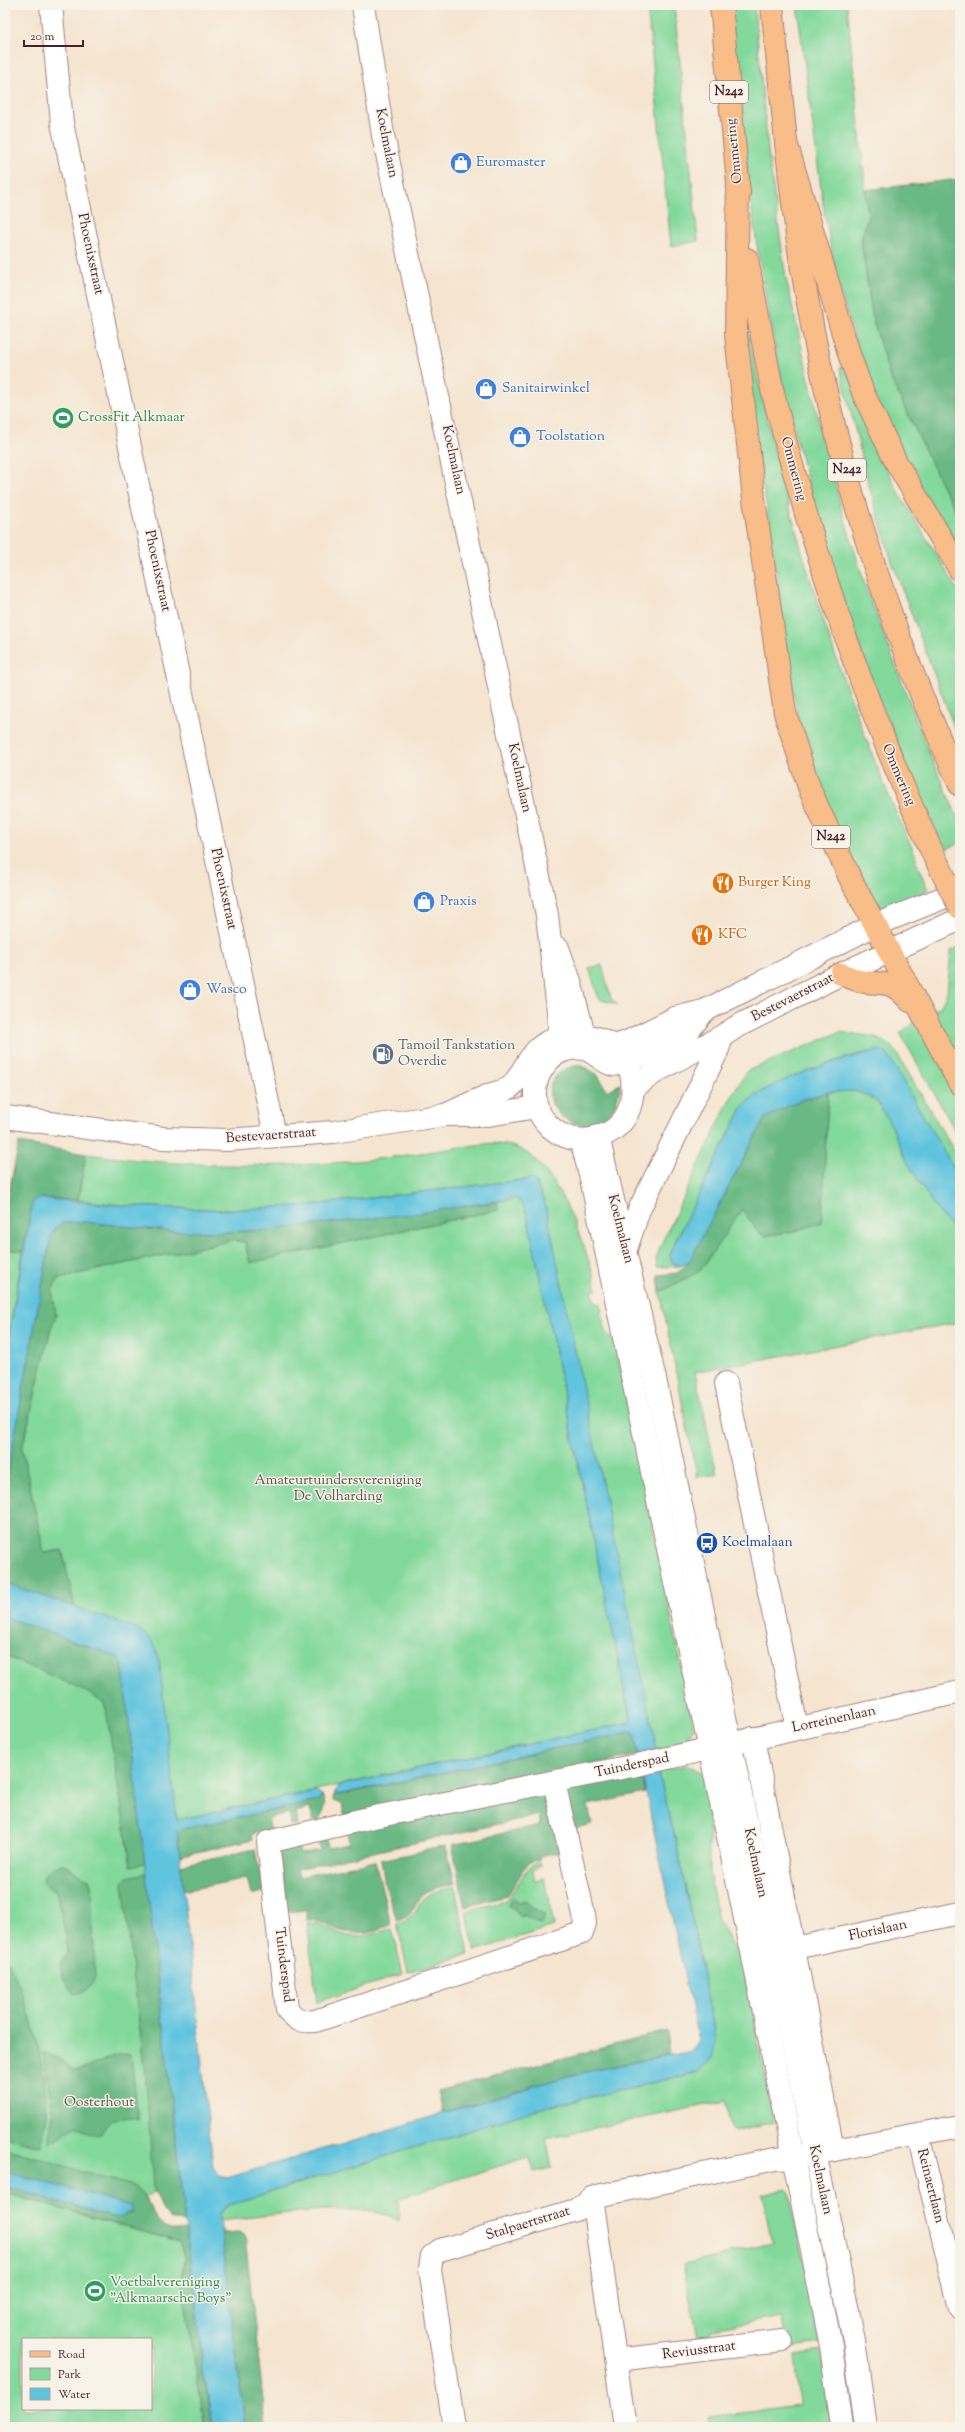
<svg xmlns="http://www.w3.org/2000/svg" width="965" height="2432" font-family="'Sorts Mill Goudy',serif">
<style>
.green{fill:#83d99c;stroke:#667c64;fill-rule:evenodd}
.forest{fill:#6ab984;stroke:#5a6c58}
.water{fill:#61c4df;stroke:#567285}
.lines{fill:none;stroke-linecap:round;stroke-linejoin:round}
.minor-casing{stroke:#a0827e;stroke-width:24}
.major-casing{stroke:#a0827e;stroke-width:24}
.highway-casing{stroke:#a0827e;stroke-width:24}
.minor{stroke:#fff;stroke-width:22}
.major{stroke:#f9bd89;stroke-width:22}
.highway{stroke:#f9bd89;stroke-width:22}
.highway-bridge-casing{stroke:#a0827e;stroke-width:24;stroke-linecap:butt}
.highway-bridge{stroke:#f9bd89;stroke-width:22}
.labels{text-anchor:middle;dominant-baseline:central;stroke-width:3;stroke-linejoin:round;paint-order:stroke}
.shield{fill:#f7f3e8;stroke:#7e5f64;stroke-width:1}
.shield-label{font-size:13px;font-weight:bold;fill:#4a1f2b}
.street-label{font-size:14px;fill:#4a1f2b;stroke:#f7f3e8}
.shop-label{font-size:14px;fill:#366cbe;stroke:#f7f3e8;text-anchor:start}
.leisure-label{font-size:14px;fill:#27864d;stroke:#f7f3e8;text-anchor:start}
.food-label{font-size:14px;fill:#c56008;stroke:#f7f3e8;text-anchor:start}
.service-label{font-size:14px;fill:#4e5e75;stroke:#f7f3e8;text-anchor:start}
.park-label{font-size:14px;fill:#584e47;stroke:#f7f3e8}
.transit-label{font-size:14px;fill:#164399;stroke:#f7f3e8;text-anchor:start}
</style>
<rect width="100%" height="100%" fill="#f7f3e8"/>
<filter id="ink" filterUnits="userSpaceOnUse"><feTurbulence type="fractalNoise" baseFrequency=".025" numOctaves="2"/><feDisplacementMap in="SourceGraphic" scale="8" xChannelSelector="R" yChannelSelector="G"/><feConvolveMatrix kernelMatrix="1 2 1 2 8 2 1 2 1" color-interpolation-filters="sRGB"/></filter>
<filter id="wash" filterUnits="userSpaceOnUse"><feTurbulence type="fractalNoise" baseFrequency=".012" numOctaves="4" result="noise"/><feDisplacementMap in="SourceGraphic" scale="16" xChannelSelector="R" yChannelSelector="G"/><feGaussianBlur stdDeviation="0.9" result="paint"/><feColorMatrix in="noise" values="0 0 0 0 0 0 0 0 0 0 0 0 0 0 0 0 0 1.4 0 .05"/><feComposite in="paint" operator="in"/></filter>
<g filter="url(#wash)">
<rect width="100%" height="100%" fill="#f5e5d0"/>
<g class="green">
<path d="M647 5H674L698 241 671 246Z"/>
<path d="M729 5H754L769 159 786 278 819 423 841 507 867 591 928 750 960 823V843L944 850C921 796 896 743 875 688 841 599 813 507 790 414 757 280 742 143 729 5Z"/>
<path d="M797 5H847L868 217 861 240 873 320 890 377 943 487 960 518V551L911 474 866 379 836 276 823 204Z"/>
<path d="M748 333C776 470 813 603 864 733 880 775 897 817 917 858L915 859 928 890 880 912 872 906 820 791 800 728 786 652 771 531 756 447 741 334Z"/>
<path d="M847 366 868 423 895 487 960 593V743L892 562 869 486 840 368Z"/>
<path d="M960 946V1075L928 1013 941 1006 947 993 951 951Z"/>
<path d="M602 965 611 999 618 1005 599 999 589 968Z"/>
<path d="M917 1020 960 1099V1139L900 1033Z"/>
<path d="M840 1032 875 1037 893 1047 960 1161V1179L885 1052C865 1045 775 1083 755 1095 751 1098 747 1103 743 1106L671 1250 672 1262 680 1266 657 1267 656 1259 660 1247 729 1101 747 1071Z"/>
<path d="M856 1091 876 1100 890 1123 909 1165 932 1203 960 1239V1322L695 1372 717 1474 697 1477 660 1292 700 1271 742 1208 757 1231 822 1222 828 1092Z"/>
<path d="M493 1143C501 1145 512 1145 520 1149 558 1167 588 1251 597 1290L592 1291 595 1303H600L606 1332 615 1343 694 1728 680 1747 654 1752 545 1203 535 1181 531 1179 311 1205 230 1210 129 1206 78 1200 86 1154C176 1166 267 1169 358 1161 403 1157 448 1148 493 1143Z"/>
<path d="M515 1198 522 1204 527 1214 631 1722 177 1820 157 1649 139 1629 75 1608 62 1550 44 1553 22 1449 51 1328 56 1315 52 1290 59 1278 233 1240 245 1242 250 1262 498 1210 497 1202Z"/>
<path d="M5 1249 23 1251 5 1357Z"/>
<path d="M5 1604 138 1653 202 2164 125 2209 5 2179Z"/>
<path d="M688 1765 704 1774 709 1799V1872L718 1920 742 1960 774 2122 732 2131 725 2101 546 2138 552 2168 534 2172 528 2157 398 2198 399 2221C368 2198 261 2217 220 2221V2214L228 2205 542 2108 699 2072 716 2040 677 1845 658 1770Z"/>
<path d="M540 1862 541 1866 532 1870 534 1880 544 1878 554 1926 475 1951 466 1911 506 1901 530 1866ZM530 1906 545 1915 540 1924 525 1915 517 1914 515 1909Z"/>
<path d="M455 1887 469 1954 408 1972 397 1923C424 1914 413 1905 428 1895 435 1890 447 1889 455 1887Z"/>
<path d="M307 1923C323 1923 326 1927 339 1933 357 1941 376 1933 392 1929L403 1974 317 2002Z"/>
<path d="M786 2188 789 2192 820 2343 786 2348 782 2317 711 2329 705 2339 699 2343 683 2264 772 2243 762 2194Z"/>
<path d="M5 2193 179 2242 184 2257 183 2274 205 2427H5ZM23 2339H151V2409H23Z"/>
<path d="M821 2351 832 2427H709L708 2417 800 2406 795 2355Z"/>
</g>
<g class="forest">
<path d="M960 179V518L943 487 890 377 873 320 861 240 868 217 865 190Z"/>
<path d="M580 1065 597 1074 607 1091 620 1084C619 1099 614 1112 601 1120 559 1143 521 1074 580 1065Z"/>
<path d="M828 1092 822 1222 800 1230 765 1236 757 1231 742 1209 700 1271 660 1292 658 1275 677 1273 689 1262 765 1118 798 1101Z"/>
<path d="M19 1143 86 1154 78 1200 39 1198 32 1206 23 1251 5 1249V1211Z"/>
<path d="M497 1202 498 1210 250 1263 245 1242 233 1240 59 1278 52 1290 56 1315 51 1328 22 1449 44 1553 62 1550 75 1608 5 1583V1489L51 1236 56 1227 63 1223 85 1222 170 1231 220 1232 269 1230Z"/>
<path d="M5 1617 118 1657 122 1661 145 1863 131 1866 105 1704 80 1688 5 1656Z"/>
<path d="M631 1732 634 1734 638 1755 344 1815 342 1804 334 1801 335 1792 340 1795Z"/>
<path d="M642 1774 645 1793 588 1805 592 1824 575 1828 567 1792 570 1788Z"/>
<path d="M547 1789 561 1852 539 1856 540 1859 528 1863 507 1896 465 1907 452 1845 540 1825 539 1815 297 1869 299 1877 375 1861 391 1925C375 1931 359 1936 342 1931 325 1926 327 1919 306 1920V1910L287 1912 279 1852 280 1847 297 1841 300 1854 320 1850 317 1837 325 1835 328 1848 349 1844 347 1831Z"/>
<path d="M322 1795C327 1806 325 1810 319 1820L313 1821 310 1808 296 1812 298 1824 290 1826 288 1813 268 1818 270 1830 252 1834 253 1839 179 1856 177 1830 318 1801Z"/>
<path d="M446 1846 455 1884C446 1886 435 1887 427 1891 412 1901 421 1911 397 1920L385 1885 381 1860Z"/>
<path d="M255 1849 264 1892 251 1895 247 1878 183 1891 180 1865Z"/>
<path d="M65 1864 79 1875 89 1879 91 1884 95 1977C92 1988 85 1992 74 1994 63 1981 55 1968 67 1954L65 1931 56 1892 48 1888 43 1882 44 1875 55 1867Z"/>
<path d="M146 1873 185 2223 171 2219 163 2211 153 2187 147 2094 123 1883 127 1877Z"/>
<path d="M512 1897 519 1902 524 1900 528 1902 530 1906 545 1915 543 1923 540 1924 525 1915 521 1917 515 1909 508 1905Z"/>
<path d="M5 1957C29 1996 46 2067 47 2113 47 2124 43 2136 41 2146L5 2137Z"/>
<path d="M667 2031 670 2054 568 2076 442 2113 437 2091Z"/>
<path d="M43 2053 59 2058 73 2071C94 2070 111 2050 131 2055L138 2119C132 2116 129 2118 122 2118 110 2119 106 2122 101 2134L92 2135 75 2126 62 2136 49 2142 53 2113Z"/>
<path d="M5 2148 133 2186C155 2202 153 2234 186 2231L203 2359C199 2367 200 2376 206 2383L213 2427H205L182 2283 184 2257 179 2242 5 2193V2187L117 2218 131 2213 130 2206 5 2171Z"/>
<path d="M221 2229 224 2233 240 2232 245 2236 266 2427H245Z"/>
</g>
<g class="water">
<path d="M880 1050 885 1052 889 1057 960 1179V1239L932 1203 909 1165 890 1123 876 1100 856 1091 828 1092 798 1101 765 1118 689 1262 680 1266 672 1262 670 1257 671 1250 743 1106C772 1078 840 1059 880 1050Z"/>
<path d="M532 1179 535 1182 545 1203 657 1750 638 1755 634 1734 631 1732 337 1795 335 1792 338 1786 631 1722 527 1214 522 1204 515 1198 427 1212 269 1230 220 1232 170 1231 85 1222 63 1223 56 1227 51 1236 5 1489V1357L33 1200 38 1198 129 1206 230 1210 311 1205Z"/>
<path d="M5 1583 139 1629C150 1639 157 1645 159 1660L177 1820 316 1791 322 1795 318 1801 177 1830 213 2167 219 2176 227 2178 568 2076 692 2050 698 2040 642 1774 658 1770 677 1845 716 2040 712 2058 698 2072 542 2108 228 2205 220 2214V2221L245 2427H213L207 2383C200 2376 199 2367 203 2359L185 2223 122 1661 118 1657 5 1617Z"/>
<path d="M5 2171 131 2206V2213H126L122 2218H117L5 2187Z"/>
</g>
</g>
<g filter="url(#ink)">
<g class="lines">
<g class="minor-casing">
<g id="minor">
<path d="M51 5 62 123 275 1136"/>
<path d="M363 5 383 135 547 915 558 1011 559 1027 554 1055"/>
<path d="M558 948 570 981 584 1035"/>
<path d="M614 1046 627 1042 675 1018 704 1011 875 925 960 891"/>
<path d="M633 1089C663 1062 704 1050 736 1027L841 974 960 919"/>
<path d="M445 1115C461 1108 476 1100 492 1094 498 1092 504 1091 509 1088 520 1081 525 1059 540 1047 571 1022 626 1036 632 1079 634 1099 630 1118 613 1130 564 1163 507 1104 550 1059 558 1051 572 1047 584 1049 595 1052 602 1062 613 1065L632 1060 686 1034 704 1011"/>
<path d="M5 1117 163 1138 227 1140 333 1132 445 1115H488L536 1107"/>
<path d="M598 1136 655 1379 841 2278 854 2341 866 2427"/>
<path d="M581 1140 590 1174 753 1957 831 2346 842 2427"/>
<path d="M626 1249 639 1210 717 1052 722 1037"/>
<path d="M726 1383 797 1728"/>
<path d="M753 1738 833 2150"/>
<path d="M554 1782 584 1915 585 1923 582 1933 315 2021C301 2022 294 2021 287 2009L268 1842 369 1818 637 1765 960 1692"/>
<path d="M795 1948 960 1913"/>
<path d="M918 2135 960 2308"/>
<path d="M592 2197 625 2427"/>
<path d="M616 2360 782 2341"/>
<path d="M454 2427 430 2269 432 2256 440 2250 576 2210 592 2197 775 2159 792 2158 960 2126"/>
</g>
</g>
<g class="major-casing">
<g id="major">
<path d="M721 5 739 193"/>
<path d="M772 5 786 142 850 357 864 395 896 462 960 570"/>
<path d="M738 178 736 335 754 499 785 713 810 790 850 878 889 951"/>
<path d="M747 259 772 389"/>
</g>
</g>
<g class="highway-casing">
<g id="highway">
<path d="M786 142C791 185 795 227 802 269 831 446 886 622 960 785"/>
<path d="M772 389C812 550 864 705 934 856"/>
<path d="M889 951 960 1084"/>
<path d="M841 974C849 977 857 981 865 982 891 985 890 980 910 1001"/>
</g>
</g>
<use href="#minor" class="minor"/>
<use href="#major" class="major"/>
<use href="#highway" class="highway"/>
<g class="highway-bridge-casing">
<path id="highway-bridge" d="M934 856 960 908"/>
</g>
<use href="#highway-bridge" class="highway-bridge"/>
</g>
</g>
<defs>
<g id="shop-disc" transform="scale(1.15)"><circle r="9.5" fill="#3f7fe0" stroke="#f7f3e8"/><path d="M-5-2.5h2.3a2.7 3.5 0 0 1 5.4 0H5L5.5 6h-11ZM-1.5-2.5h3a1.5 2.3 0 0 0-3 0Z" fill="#fff"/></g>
<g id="stadium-disc" transform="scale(1.15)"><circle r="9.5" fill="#2e9e5b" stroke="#f7f3e8"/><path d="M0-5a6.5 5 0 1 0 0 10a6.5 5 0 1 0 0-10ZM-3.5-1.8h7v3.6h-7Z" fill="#fff"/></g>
<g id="restaurant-disc" transform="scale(1.15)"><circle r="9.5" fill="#e8710a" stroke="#f7f3e8"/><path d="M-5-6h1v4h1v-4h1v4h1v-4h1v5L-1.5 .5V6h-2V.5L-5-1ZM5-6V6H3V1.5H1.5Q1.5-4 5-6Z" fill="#fff"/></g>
<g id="fuel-disc" transform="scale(1.15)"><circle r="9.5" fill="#5c6f8a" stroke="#f7f3e8"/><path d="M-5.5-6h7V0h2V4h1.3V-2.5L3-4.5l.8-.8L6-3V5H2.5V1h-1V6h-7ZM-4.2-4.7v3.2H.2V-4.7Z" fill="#fff"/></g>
<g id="bus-disc" transform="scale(1.15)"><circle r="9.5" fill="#1a4fb4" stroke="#f7f3e8"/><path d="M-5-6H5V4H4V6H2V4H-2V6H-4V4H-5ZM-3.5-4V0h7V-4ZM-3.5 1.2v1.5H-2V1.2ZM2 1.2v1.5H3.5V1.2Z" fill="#fff"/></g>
</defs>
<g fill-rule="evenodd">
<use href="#shop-disc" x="461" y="163"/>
<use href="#shop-disc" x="486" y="389"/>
<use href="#stadium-disc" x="63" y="418"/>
<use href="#shop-disc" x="520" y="437"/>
<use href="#restaurant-disc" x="723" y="883"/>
<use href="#shop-disc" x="424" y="902"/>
<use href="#restaurant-disc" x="702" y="935"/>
<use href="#shop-disc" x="190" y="990"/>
<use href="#fuel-disc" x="383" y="1054"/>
<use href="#bus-disc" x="707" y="1543"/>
<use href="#stadium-disc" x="95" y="2291"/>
</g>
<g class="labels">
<g class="shield">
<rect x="710" y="81" width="38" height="22" rx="3"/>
<rect x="828" y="459" width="38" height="22" rx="3"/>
<rect x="812" y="826" width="38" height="22" rx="3"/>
</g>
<g class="shield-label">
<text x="729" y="92">N242</text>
<text x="847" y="470">N242</text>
<text x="831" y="837">N242</text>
</g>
<g class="street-label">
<text transform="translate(386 143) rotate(79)">Koelmalaan</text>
<text transform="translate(735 151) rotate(-96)">Ommering</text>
<text transform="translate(90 254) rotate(78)">Phoenixstraat</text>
<text transform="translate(453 460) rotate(78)">Koelmalaan</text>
<text transform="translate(793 469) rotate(75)">Ommering</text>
<text transform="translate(157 571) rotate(78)">Phoenixstraat</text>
<text transform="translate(898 775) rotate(67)">Ommering</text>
<text transform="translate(519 778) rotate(78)">Koelmalaan</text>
<text transform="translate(223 889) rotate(78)">Phoenixstraat</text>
<text transform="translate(793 998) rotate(-27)">Bestevaerstraat</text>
<text transform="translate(271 1136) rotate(-4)">Bestevaerstraat</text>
<text transform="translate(620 1229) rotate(76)">Koelmalaan</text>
<text transform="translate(834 1720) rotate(-12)">Lorreinenlaan</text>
<text transform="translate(632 1766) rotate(-12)">Tuinderspad</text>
<text transform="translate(755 1863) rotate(78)">Koelmalaan</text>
<text transform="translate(878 1931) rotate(-12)">Florislaan</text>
<text transform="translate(283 1965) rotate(83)">Tuinderspad</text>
<text transform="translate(820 2180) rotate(78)">Koelmalaan</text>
<text transform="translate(930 2186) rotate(76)">Reinaertlaan</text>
<text transform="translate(528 2224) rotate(-17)">Stalpaertstraat</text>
<text transform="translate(699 2351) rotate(-7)">Reviusstraat</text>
</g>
<g class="shop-label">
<text x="476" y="163">Euromaster</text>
<text x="502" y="389">Sanitairwinkel</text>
<text x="536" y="437">Toolstation</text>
<text x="440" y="902">Praxis</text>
<text x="206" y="990">Wasco</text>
</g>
<g class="leisure-label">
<text x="78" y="418">CrossFit Alkmaar</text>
<text x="110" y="2283">Voetbalvereniging<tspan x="110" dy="16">"Alkmaarsche Boys"</tspan></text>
</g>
<g class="food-label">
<text x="738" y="883">Burger King</text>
<text x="718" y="935">KFC</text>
</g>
<g class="service-label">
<text x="398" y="1046">Tamoil Tankstation<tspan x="398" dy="16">Overdie</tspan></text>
</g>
<g class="park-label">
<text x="338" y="1481">Amateurtuindersvereniging<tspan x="338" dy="16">De Volharding</tspan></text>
<text x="99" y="2103">Oosterhout</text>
</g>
<g class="transit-label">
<text x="722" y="1543">Koelmalaan</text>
</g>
</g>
<rect width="965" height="2432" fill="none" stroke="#f7f3e8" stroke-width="20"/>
<rect x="22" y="2338" width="130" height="72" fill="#f7f3e8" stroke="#b29e9c"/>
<rect x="30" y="2351" width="20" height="6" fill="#f9bd89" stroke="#b29e9c"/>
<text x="58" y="2358" font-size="12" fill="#4a1f2b">Road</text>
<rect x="30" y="2368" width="20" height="12" fill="#83d99c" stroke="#b29e9c"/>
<text x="58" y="2378" font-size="12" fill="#4a1f2b">Park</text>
<rect x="30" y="2388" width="20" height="12" fill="#61c4df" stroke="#b29e9c"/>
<text x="58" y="2398" font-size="12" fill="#4a1f2b">Water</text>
<path d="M24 40v6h59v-6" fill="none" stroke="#4a1f2b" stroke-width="2"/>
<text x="30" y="40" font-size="12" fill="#4a1f2b" stroke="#f7f3e8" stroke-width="3" paint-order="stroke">20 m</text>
</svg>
